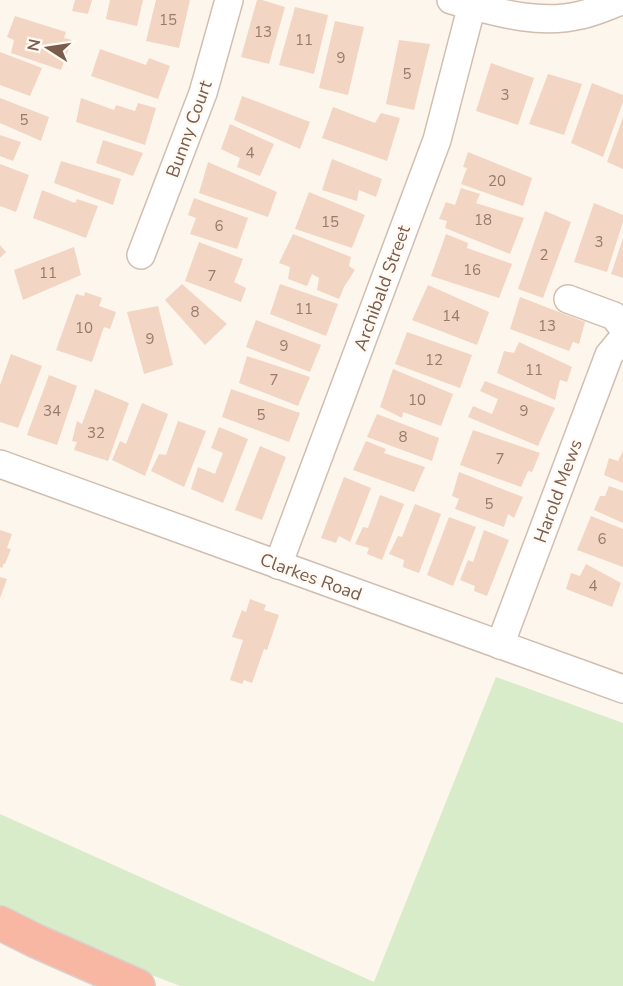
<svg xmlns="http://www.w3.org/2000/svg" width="623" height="986" font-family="'Nunito Sans',sans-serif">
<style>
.green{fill:#d8ecc9}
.building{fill:#f3d5c3}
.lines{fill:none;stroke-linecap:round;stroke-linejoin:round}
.minor-casing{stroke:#d1beb0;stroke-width:30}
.highway-casing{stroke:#dad1cd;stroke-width:36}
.minor{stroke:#fff;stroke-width:27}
.highway{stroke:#f7b7a3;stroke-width:33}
.labels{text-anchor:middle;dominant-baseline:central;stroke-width:5;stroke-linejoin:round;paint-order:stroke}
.number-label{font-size:15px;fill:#987a6a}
.street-label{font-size:18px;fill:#7a5c4d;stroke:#fffaf3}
</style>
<rect width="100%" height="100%" fill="#fdf6ec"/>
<path class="green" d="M496 677 623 723V986H180L93 952 0 909V814L374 982Z"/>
<g class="building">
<path d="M75 0H92L88 14 72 11Z"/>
<path d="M110 0H143L137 26 106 19Z"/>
<path d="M156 0H190L179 48 146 41Z"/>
<path d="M257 0H262L285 7 269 64 241 57Z"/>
<path d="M295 7 328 15 314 74 279 65Z"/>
<path d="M15 16 66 32 64 38 72 40 61 70 11 53 14 40 7 37Z"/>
<path d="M335 21 364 27 348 95 319 88Z"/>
<path d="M399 40 430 44 414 110 386 104Z"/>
<path d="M100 49 146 65 149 58 170 66 158 99 91 76Z"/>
<path d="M0 52 42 68 30 96 0 85Z"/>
<path d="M491 63 534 78 518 125 476 111Z"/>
<path d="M548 74 582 84 564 135 529 124Z"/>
<path d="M592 83 623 95V102L603 157 571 143Z"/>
<path d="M242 96 310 122 300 149 234 120Z"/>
<path d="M0 98 49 117 41 141 0 123Z"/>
<path d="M81 98 114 110 116 105 135 111 138 103 156 108 145 145 76 122Z"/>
<path d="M333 107 375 123 381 113 400 118 387 161 322 138Z"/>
<path d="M623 117V169L607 162Z"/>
<path d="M230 124 274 144 260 176 237 167 240 158 221 149Z"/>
<path d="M0 135 21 142 13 161 0 156Z"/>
<path d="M103 140 143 153 133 176 96 163Z"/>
<path d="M468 152 532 178 523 206 461 184 467 168 463 167Z"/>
<path d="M332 159 382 179 376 197 359 190 357 201 322 190Z"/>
<path d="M61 161 121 179 113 205 54 183Z"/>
<path d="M208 162 277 192 268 217 199 193Z"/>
<path d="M0 164 29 175 16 212 0 206Z"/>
<path d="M461 188 480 194 476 203 524 218 510 254 445 228 447 221 439 219 446 202 455 205Z"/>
<path d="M42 190 75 203 77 199 98 206 86 238 33 218Z"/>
<path d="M309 192 365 215 352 248 295 229Z"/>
<path d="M194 198 248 218 237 249 190 234 196 218 188 215Z"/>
<path d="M594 203 623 215V222L607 272 574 262Z"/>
<path d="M545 211 571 222 543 298 518 289Z"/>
<path d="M293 234 351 257 349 266 355 270 344 287 339 299 317 290 319 278 312 274 307 286 288 279 290 267 279 263Z"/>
<path d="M446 234 468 243 467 248 512 264 499 298 431 276Z"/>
<path d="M623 238V278L611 274Z"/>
<path d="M199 242 243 259 234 282 246 288 241 302 185 281Z"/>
<path d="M0 245 6 252 0 258Z"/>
<path d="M74 247 81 275 23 300 14 270Z"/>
<path d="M182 284 227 324 205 345 165 300Z"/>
<path d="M280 284 338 304 326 336 270 314Z"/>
<path d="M428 285 489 312 477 345 412 320Z"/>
<path d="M85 292 102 298 99 306 116 312 110 329 104 327 92 362 56 350 76 294 84 296Z"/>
<path d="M520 297 585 322 579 344 573 342 569 351 510 329Z"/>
<path d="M158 306 173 365 144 374 127 312Z"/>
<path d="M256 320 321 345 310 372 246 347Z"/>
<path d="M407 332 472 355 460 388 395 364Z"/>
<path d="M519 342 572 367 567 382 560 380 555 400 497 373 504 351 514 353Z"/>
<path d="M11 354 42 366 18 428 0 422V385Z"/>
<path d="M247 356 310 377 298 406 239 383Z"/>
<path d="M393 369 453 394 441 426 403 412 402 418 380 407Z"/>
<path d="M49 375 77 386 57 445 27 435Z"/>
<path d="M485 381 555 408 538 446 468 417 473 406 492 414 498 399 480 391Z"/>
<path d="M95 389 129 403 108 461 74 450 77 442 72 441 77 421 82 424Z"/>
<path d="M231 389 300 413 289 442 222 417Z"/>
<path d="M142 403 168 414 145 476 112 460 120 441 126 444Z"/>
<path d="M377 414 439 438 432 461 367 437Z"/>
<path d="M178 421 206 431 184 487 151 471 159 454 166 455Z"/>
<path d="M219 427 248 439 223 503 191 489 198 467 215 474 223 453 211 448Z"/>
<path d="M473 430 540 453 532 472 528 471 521 487 460 465Z"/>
<path d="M366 441 386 449 384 453 425 467 414 492 353 470Z"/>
<path d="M260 446 286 457 262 520 235 510Z"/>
<path d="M623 451V483L604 475 609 458 618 461Z"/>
<path d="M459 472 523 497 514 518 508 514 504 527 455 509 459 499 452 496Z"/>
<path d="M344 477 371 488 350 542 339 536 336 543 321 538Z"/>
<path d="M609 486 623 491V523L594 510 600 496H605Z"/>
<path d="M380 495 404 504 382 560 367 554 369 548 355 544 363 527 368 528Z"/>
<path d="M415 504 441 514 419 573 403 567 404 560 389 554 398 536 402 537Z"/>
<path d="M591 516 623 529V567L577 550Z"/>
<path d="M449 517 476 527 453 586 427 575Z"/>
<path d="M0 530 12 534 7 548 11 549 5 564 4 563 2 568 0 567Z"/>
<path d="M484 530 509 540 487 596 474 591 475 586 460 580 468 560 473 562Z"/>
<path d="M586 564 621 583 612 607 566 589 571 573 580 576Z"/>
<path d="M0 577 7 579 0 598Z"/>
<path d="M250 599 266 605 264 610 279 615 267 650 264 649 252 683 244 680 242 684 230 680 243 640 232 637 242 610 246 612Z"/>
</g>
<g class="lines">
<g class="minor-casing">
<g id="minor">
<path d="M451 0C493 11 537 26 581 15 595 12 608 6 621 1"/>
<path d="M141 255 203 93 229 0"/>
<path d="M568 299 614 316 623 328"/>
<path d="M0 464 623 689"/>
<path d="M278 565 437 140 472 5"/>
<path d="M500 645 609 355 618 344 623 341"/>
</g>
</g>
<g class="highway-casing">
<path id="highway" d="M0 923 36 941 138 986"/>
</g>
<use href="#minor" class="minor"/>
<use href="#highway" class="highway"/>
</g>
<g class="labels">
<g class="number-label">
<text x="168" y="20">15</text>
<text x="263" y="32">13</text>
<text x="304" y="40">11</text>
<text x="341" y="58">9</text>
<text x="407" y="74">5</text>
<text x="505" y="95">3</text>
<text x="24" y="120">5</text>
<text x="250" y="153">4</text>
<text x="497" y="181">20</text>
<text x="483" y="220">18</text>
<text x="330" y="222">15</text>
<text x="219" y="226">6</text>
<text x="599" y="242">3</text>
<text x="544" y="255">2</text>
<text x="472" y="270">16</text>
<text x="48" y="273">11</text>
<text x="212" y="276">7</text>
<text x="304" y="309">11</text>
<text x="195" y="312">8</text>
<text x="451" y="316">14</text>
<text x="547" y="326">13</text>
<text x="84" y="328">10</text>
<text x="150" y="339">9</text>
<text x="284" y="346">9</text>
<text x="434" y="360">12</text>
<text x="534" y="370">11</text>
<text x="274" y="380">7</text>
<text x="417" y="400">10</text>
<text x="52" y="411">34</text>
<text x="524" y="411">9</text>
<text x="261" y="415">5</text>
<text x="96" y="433">32</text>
<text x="403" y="437">8</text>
<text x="500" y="459">7</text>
<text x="489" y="504">5</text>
<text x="602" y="539">6</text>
<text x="593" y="586">4</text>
</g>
<g class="street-label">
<text transform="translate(189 129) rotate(-70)">Bunny Court</text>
<text transform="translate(382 288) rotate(-70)">Archibald Street</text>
<text transform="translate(558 491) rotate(-70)">Harold Mews</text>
<text transform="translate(311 577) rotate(20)">Clarkes Road</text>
</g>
</g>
<g transform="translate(48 48) rotate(282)" stroke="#fffaf3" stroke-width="4.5" paint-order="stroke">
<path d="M0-4.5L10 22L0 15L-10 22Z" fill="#7a5c4d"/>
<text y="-9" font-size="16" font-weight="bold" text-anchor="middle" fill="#7a5c4d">N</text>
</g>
</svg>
